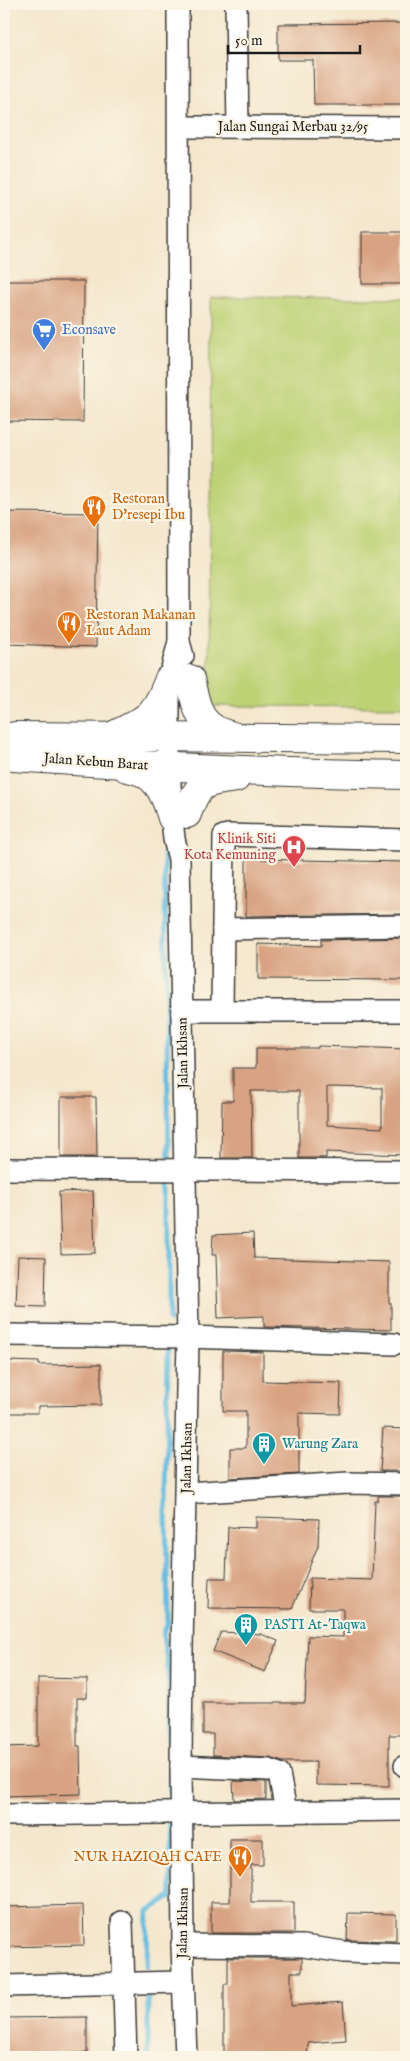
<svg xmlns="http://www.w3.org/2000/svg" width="410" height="2061" font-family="'IM FELL English',serif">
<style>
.green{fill:#bdd174;stroke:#6c7648}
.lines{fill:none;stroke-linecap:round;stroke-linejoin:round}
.stream{stroke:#65bfe3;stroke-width:5}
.building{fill:#d8a382;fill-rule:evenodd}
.street-casing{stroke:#3c3a37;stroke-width:24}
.secondary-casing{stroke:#3c3a37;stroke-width:30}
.street{stroke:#fff;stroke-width:21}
.secondary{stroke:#fff;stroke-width:28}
.labels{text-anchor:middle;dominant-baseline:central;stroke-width:4.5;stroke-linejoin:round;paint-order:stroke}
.street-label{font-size:14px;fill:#1c1c1c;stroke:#fcf5e5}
.shop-label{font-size:14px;fill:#366cbe;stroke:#fcf5e5;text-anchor:start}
.food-label{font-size:14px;fill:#c56008;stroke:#fcf5e5;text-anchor:start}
.health-label{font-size:14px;fill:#be3a42;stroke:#fcf5e5;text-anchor:end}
.culture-label{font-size:14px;fill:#0d838f;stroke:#fcf5e5;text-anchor:start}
</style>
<rect width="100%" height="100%" fill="#fcf5e5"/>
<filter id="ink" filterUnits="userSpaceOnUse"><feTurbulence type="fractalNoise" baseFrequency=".02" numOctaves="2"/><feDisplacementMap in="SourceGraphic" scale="10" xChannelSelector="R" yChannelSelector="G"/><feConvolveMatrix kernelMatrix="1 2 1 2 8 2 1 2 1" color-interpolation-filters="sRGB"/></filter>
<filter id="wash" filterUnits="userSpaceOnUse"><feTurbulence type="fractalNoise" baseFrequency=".0096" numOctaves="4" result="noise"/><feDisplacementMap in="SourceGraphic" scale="20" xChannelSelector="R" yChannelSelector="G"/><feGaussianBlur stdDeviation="1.12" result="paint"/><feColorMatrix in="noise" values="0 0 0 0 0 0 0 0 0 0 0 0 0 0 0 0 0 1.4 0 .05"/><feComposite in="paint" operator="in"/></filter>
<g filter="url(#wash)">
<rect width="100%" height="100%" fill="#f4e7cd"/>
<path class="green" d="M211 297 406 298V707L209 706Z"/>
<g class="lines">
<g class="stream">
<path d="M164 835 169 1164"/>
<path d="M169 1175V1321"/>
<path d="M168 1350 166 1508 168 1622 163 1635 168 1667 170 1808"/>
<path d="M147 1967 148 1911 171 1897 170 1817"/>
<path d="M148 2057V1997"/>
</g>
</g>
<g id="blocks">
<g class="building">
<path d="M406 23V105H314L313 60H278V24Z"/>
<rect x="362" y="232" width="44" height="52"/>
<path d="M4 281H84L83 422 4 421Z"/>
<path d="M4 512 98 513 96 647 4 644Z"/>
<path d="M246 859 406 862V914L246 916Z"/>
<path d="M406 938V980L258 979V944L321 946V940Z"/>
<path d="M318 1046 406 1049V1155L326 1152V1158H299V1091H251L252 1158H221L222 1101H233V1068H256V1048H318ZM327 1087 382 1088V1128L327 1125Z"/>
<path d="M61 1097H96L97 1157H61Z"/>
<path d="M93 1191 95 1253 61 1254 59 1192Z"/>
<path d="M253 1233 254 1258 389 1262V1303H391V1330L264 1327V1316L218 1318 216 1255H212L213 1235Z"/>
<path d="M18 1256 46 1257 45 1307 16 1306Z"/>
<path d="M223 1351 263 1352V1381L341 1383 340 1414 299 1413V1474L230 1478V1448H246V1411H223Z"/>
<path d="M8 1361 39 1362V1365L101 1364V1405L38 1406V1413H7Z"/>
<path d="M383 1428 406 1429 405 1471H380Z"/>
<path d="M378 1496H403V1501L406 1502V1735H389V1786L316 1785V1762H283L270 1758 213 1755V1734H203V1703H305L308 1636 343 1637V1609H309L310 1578 372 1580 375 1501H378Z"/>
<path d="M256 1517 319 1519 318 1546 292 1609 208 1608 209 1578H226L228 1527 256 1528Z"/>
<path d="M221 1632 261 1634 278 1641 265 1672 213 1651Z"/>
<path d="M38 1678 87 1679V1698H77V1746H80L81 1794 4 1796V1747L38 1746Z"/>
<path d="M233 1781 266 1782V1799L234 1800Z"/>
<path d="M230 1839H263V1865H251V1902H294V1933H211V1902H230Z"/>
<path d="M83 1905 84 1945 4 1947V1907Z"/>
<path d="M348 1913 396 1914V1941L347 1940Z"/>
<path d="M228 1958H302V1972H291V2006L343 2002 346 2040 308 2043 307 2057 224 2055V1984H228Z"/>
<path d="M87 2017V2053H4V2018Z"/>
</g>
</g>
</g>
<g filter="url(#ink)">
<use href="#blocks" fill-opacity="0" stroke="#3c3a37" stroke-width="1"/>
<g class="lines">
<g class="street-casing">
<g id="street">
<path d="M178 4 179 642 183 656"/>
<path d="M236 4 238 127"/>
<path d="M179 127 406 128"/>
<path d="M179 642 169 679V767L172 818 174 839 179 859 188 1337 182 1649 181 1766 183 1939 182 1945 186 2057"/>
<path d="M223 929 406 926"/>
<path d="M222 1010 224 836 228 835 406 840"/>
<path d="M183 1011H406"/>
<path d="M4 1169 406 1171"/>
<path d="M4 1335 188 1337 394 1344"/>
<path d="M186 1493 348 1483 406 1484"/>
<path d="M181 1766 269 1770 279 1774 286 1811"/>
<path d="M405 1766H406"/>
<path d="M4 1815 406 1810"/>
<path d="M122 1922 126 2057"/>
<path d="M182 1945 303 1946 344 1952 406 1954"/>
<path d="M4 1986 182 1982"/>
</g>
</g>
<g class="secondary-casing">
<g id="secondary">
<path d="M190 679C197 710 199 728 233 736"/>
<path d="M114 735C149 718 155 716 169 679"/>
<path d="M4 739 15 736 406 739"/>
<path d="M4 752 13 757C144 766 275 773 406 775"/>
<path d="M127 768C156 772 165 793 172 818"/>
<path d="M187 814C198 782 204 782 236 778"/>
</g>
</g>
<use href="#street" class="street"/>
<use href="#secondary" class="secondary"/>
</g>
</g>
<defs>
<g id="supermarket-pin" transform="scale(1.25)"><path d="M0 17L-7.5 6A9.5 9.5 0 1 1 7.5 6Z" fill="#3f7fe0" stroke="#fcf5e5"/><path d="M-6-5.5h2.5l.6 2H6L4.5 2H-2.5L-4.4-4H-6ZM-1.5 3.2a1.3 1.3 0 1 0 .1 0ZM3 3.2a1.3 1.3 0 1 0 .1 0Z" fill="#fff"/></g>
<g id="restaurant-pin" transform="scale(1.25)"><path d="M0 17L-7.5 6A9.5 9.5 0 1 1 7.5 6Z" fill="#e8710a" stroke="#fcf5e5"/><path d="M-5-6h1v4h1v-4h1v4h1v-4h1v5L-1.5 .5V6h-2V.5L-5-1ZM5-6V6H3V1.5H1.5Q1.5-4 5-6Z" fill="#fff"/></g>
<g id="hospital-pin" transform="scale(1.25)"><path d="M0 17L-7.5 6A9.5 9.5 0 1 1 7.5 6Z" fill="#e0444e" stroke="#fcf5e5"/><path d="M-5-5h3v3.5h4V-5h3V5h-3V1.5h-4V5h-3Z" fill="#fff"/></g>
<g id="building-pin" transform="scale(1.25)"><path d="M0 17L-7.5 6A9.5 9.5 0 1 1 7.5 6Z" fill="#0f9aa8" stroke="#fcf5e5"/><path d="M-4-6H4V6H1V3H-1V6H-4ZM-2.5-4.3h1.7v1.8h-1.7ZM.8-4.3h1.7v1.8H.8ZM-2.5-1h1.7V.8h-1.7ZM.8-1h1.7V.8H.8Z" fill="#fff"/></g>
</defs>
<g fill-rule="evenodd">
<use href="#supermarket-pin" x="44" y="330"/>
<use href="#restaurant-pin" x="94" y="507"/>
<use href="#restaurant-pin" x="69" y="623"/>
<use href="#hospital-pin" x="294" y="847"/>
<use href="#building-pin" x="264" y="1444"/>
<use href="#building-pin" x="246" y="1625"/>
<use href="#restaurant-pin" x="240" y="1857"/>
</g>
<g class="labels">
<g class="street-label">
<text x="293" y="127">Jalan Sungai Merbau 32/95</text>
<text transform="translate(96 762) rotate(4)">Jalan Kebun Barat</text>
<text transform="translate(183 1053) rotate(-91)">Jalan Ikhsan</text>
<text transform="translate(187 1458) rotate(-89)">Jalan Ikhsan</text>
<text transform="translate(183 1923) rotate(-89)">Jalan Ikhsan</text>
</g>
<g class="shop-label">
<text x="62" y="330">Econsave</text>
</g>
<g class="food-label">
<text x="112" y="499">Restoran<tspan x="112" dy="16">D'resepi Ibu</tspan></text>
<text x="86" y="615">Restoran Makanan<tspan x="86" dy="16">Laut Adam</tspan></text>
<text x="222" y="1857" text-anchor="end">NUR HAZIQAH CAFE</text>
</g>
<g class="health-label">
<text x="276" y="839">Klinik Siti<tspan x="276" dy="16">Kota Kemuning</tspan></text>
</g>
<g class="culture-label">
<text x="282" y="1444">Warung Zara</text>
<text x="264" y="1625">PASTI At-Taqwa</text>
</g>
</g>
<rect width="410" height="2061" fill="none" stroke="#fcf5e5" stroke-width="20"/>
<path d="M228 45v8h132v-8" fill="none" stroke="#1c1c1c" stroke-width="2.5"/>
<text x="235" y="45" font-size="15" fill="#1c1c1c" stroke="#fcf5e5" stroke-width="4" paint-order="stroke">50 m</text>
</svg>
